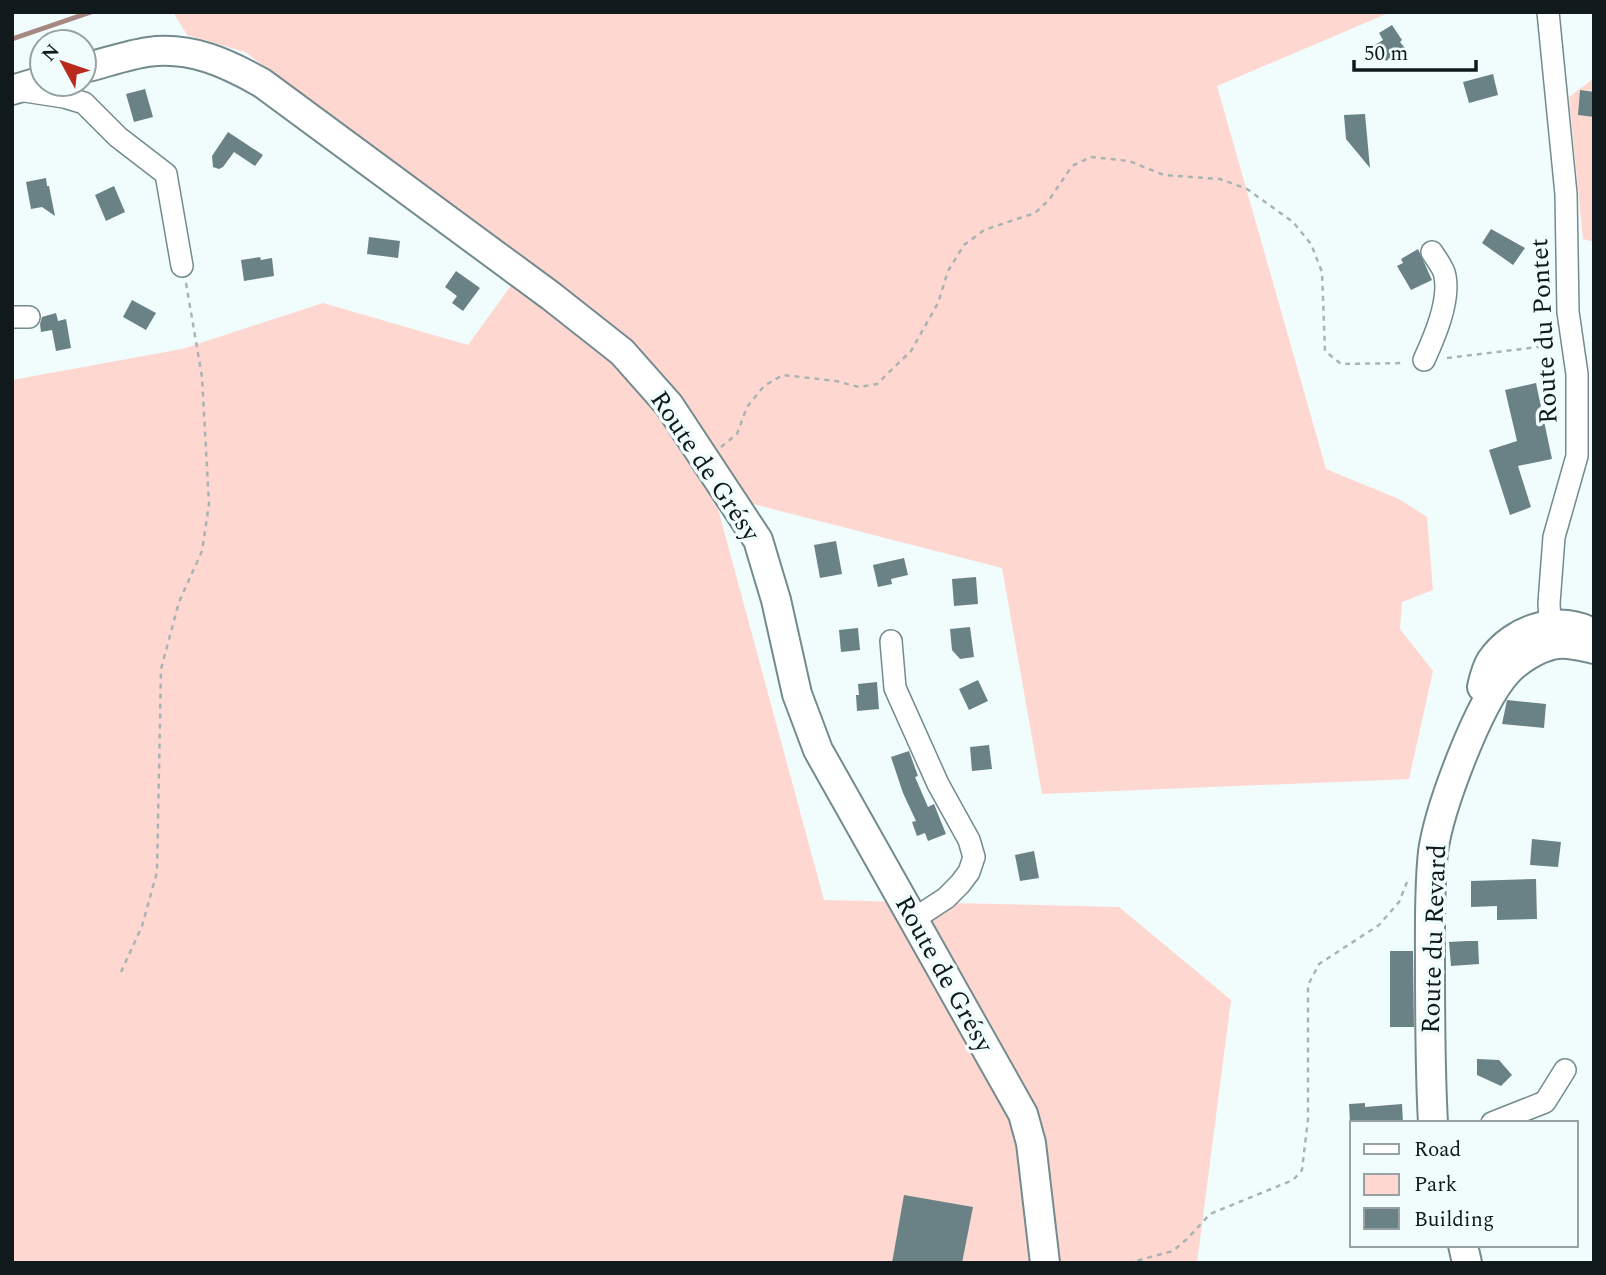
<svg xmlns="http://www.w3.org/2000/svg" width="1606" height="1275" font-family="Spectral,serif">
<style>
.green{fill:#fed8d0}
.lines{fill:none;stroke-linecap:round;stroke-linejoin:round}
.stream{stroke:#a68781;stroke-width:5}
.building{fill:#6a8286}
.minor-casing{stroke:#738b8f;stroke-width:24}
.major-casing{stroke:#738b8f;stroke-width:32}
.path{stroke:#a9b3b4;stroke-width:2.5;stroke-dasharray:5 5;stroke-linecap:butt}
.minor{stroke:#fff;stroke-width:21}
.major{stroke:#fff;stroke-width:28}
.labels{text-anchor:middle;dominant-baseline:central;stroke-width:7;stroke-linejoin:round;paint-order:stroke}
.street-label{font-size:26px;fill:#10191b;stroke:#f1fcfd}
</style>
<rect width="100%" height="100%" fill="#f1fcfd"/>
<g class="green">
<path d="M173 12H1391L1217 86 1326 469 1399 499 1427 517 1433 590 1402 602 1400 629 1433 671 1409 779 1042 794 1002 568 714 494 824 900 1119 907 1231 1000 1197 1263H12V380L182 349 323 303 468 345 526 265 245 52 187 35Z"/>
<path d="M1594 78V242L1583 239 1569 97Z"/>
</g>
<g class="lines">
<path class="stream" d="M12 39 91 12"/>
</g>
<g class="building">
<path d="M1392 25 1402 40 1400 42 1405 48 1386 61 1375 45 1383 40 1379 33Z"/>
<path d="M1493 74 1498 95 1469 103 1463 82Z"/>
<path d="M145 89 153 117 134 122 126 94Z"/>
<path d="M1580 90 1594 92V117L1578 115Z"/>
<path d="M1365 114 1370 168 1346 139 1344 115Z"/>
<path d="M228 132 263 155 255 166 234 152 223 167 219 169 213 167 212 156Z"/>
<path d="M46 178 47 186H49L55 216 42 207 31 209 26 182Z"/>
<path d="M114 186 125 212 106 221 95 195Z"/>
<path d="M1491 229 1525 248 1513 265 1482 243Z"/>
<path d="M369 237 400 241 398 258 367 254Z"/>
<path d="M1418 249 1432 280 1411 290 1397 266 1403 263 1401 259Z"/>
<path d="M260 257 261 260 272 258 274 276 244 281 241 260Z"/>
<path d="M456 271 480 288 463 311 452 303 457 296 445 287Z"/>
<path d="M132 300 156 313 146 330 123 317Z"/>
<path d="M56 313 58 321 66 319 71 348 56 351 52 330 41 332 40 324 42 317Z"/>
<path d="M1536 383 1552 459 1518 466 1531 507 1510 515 1489 450 1517 441 1505 390Z"/>
<path d="M836 541 842 574 820 578 814 545Z"/>
<path d="M904 558 908 575 891 579 892 584 878 587 873 565Z"/>
<path d="M976 577 978 604 954 606 952 579Z"/>
<path d="M970 627 974 657 960 659 952 650 950 629Z"/>
<path d="M858 628 860 650 841 652 839 630Z"/>
<path d="M978 680 988 701 969 710 959 689Z"/>
<path d="M877 682 879 709 857 711 856 695H859L858 684Z"/>
<path d="M1507 700 1546 704 1544 728 1502 724Z"/>
<path d="M989 745 992 769 972 771 970 747Z"/>
<path d="M909 751 918 776 915 777 928 807 934 804 946 834 928 841 925 833 917 836 912 822 916 821 903 793 891 757Z"/>
<path d="M1532 839 1561 842 1558 867 1530 865Z"/>
<path d="M1034 851 1039 878 1020 881 1015 855Z"/>
<path d="M1536 879 1537 919 1497 920V906L1471 907V881Z"/>
<path d="M1467 941H1478L1479 964 1451 966 1449 942Z"/>
<path d="M1390 951H1413L1414 1027H1390Z"/>
<path d="M1477 1059 1499 1060 1512 1075 1501 1086 1477 1075Z"/>
<path d="M1365 1103V1107L1402 1104 1403 1123H1350L1349 1104Z"/>
<path d="M904 1195 973 1207 962 1263H892Z"/>
</g>
<g class="lines">
<g class="minor-casing">
<g id="minor">
<path d="M1548 12 1566 194 1568 312 1577 374V456L1554 537 1549 603 1551 639"/>
<path d="M18 90 64 97 84 103 118 137 166 174 182 266"/>
<path d="M12 317H29"/>
<path d="M1424 360C1434 338 1450 302 1445 276 1444 268 1436 259 1432 252"/>
<path d="M891 641 895 688 938 784 969 840 974 857 969 872 960 884 946 898 914 919"/>
<path d="M1492 1123 1545 1102 1565 1070"/>
</g>
</g>
<g class="major-casing">
<g id="major">
<path d="M84 68C105 63 127 55 148 52 190 46 227 63 262 83L551 296 622 352 669 405 758 540 776 600 797 694 818 750 1023 1114 1031 1143 1045 1263"/>
<path d="M12 90 42 81"/>
<path d="M1482 687C1484 678 1486 669 1491 661 1512 629 1561 613 1594 634"/>
<path d="M1433 1123C1430 1070 1430 1017 1430 964 1430 927 1429 889 1433 852 1439 809 1478 704 1507 672 1518 660 1536 649 1552 645 1565 641 1581 646 1594 649"/>
<path d="M1463 1245 1467 1263"/>
</g>
</g>
<g class="path">
<path d="M1447 358 1555 345"/>
<path d="M721 447 737 434 747 407 764 386 783 375 836 381 859 387 877 384 911 351 938 303 948 271 964 245 984 230 1035 213 1049 200 1072 166 1091 157 1129 161 1164 175 1220 179 1247 189 1293 222 1311 244 1322 272 1325 351 1341 364 1405 363"/>
<path d="M121 972 142 926 157 872 161 669 179 602 202 551 209 504 202 377 186 283"/>
<path d="M1128 1263 1173 1251 1188 1238 1210 1214 1293 1180 1302 1170 1308 1119V985L1319 964 1379 925 1399 902 1407 882"/>
</g>
<use href="#minor" class="minor"/>
<use href="#major" class="major"/>
</g>
<g class="labels">
<g class="street-label">
<text transform="translate(1544 331) rotate(-93)">Route du Pontet</text>
<text transform="translate(705 466) rotate(56)">Route de Grésy</text>
<text transform="translate(1434 939) rotate(-88)">Route du Revard</text>
<text transform="translate(944 974) rotate(61)">Route de Grésy</text>
</g>
</g>
<rect width="1606" height="1275" fill="none" stroke="#10191b" stroke-width="28"/>
<rect x="1350" y="1121" width="228" height="126" fill="#f1fcfd" stroke="#97a1a3" stroke-width="2"/>
<rect x="1364" y="1144" width="35" height="10" fill="#ffffff" stroke="#97a1a3" stroke-width="2"/>
<text x="1414" y="1156" font-size="21" fill="#10191b">Road</text>
<rect x="1364" y="1174" width="35" height="21" fill="#fed8d0" stroke="#97a1a3" stroke-width="2"/>
<text x="1414" y="1191" font-size="21" fill="#10191b">Park</text>
<rect x="1364" y="1208" width="35" height="21" fill="#6a8286" stroke="#97a1a3" stroke-width="2"/>
<text x="1414" y="1226" font-size="21" fill="#10191b">Building</text>
<g transform="translate(63 63) rotate(310)"><circle r="33" fill="#f1fcfd" stroke="#97a1a3" stroke-width="2"/>
<path d="M0-5L12 26L0 18L-12 26Z" fill="#b82a1c"/>
<text y="-10" font-size="19" font-weight="bold" text-anchor="middle" fill="#10191b">N</text>
</g>
<path d="M1354 60v10h122v-10" fill="none" stroke="#10191b" stroke-width="3.5"/>
<text x="1364" y="60" font-size="21" fill="#10191b" stroke="#f1fcfd" stroke-width="5" paint-order="stroke">50 m</text>
</svg>
